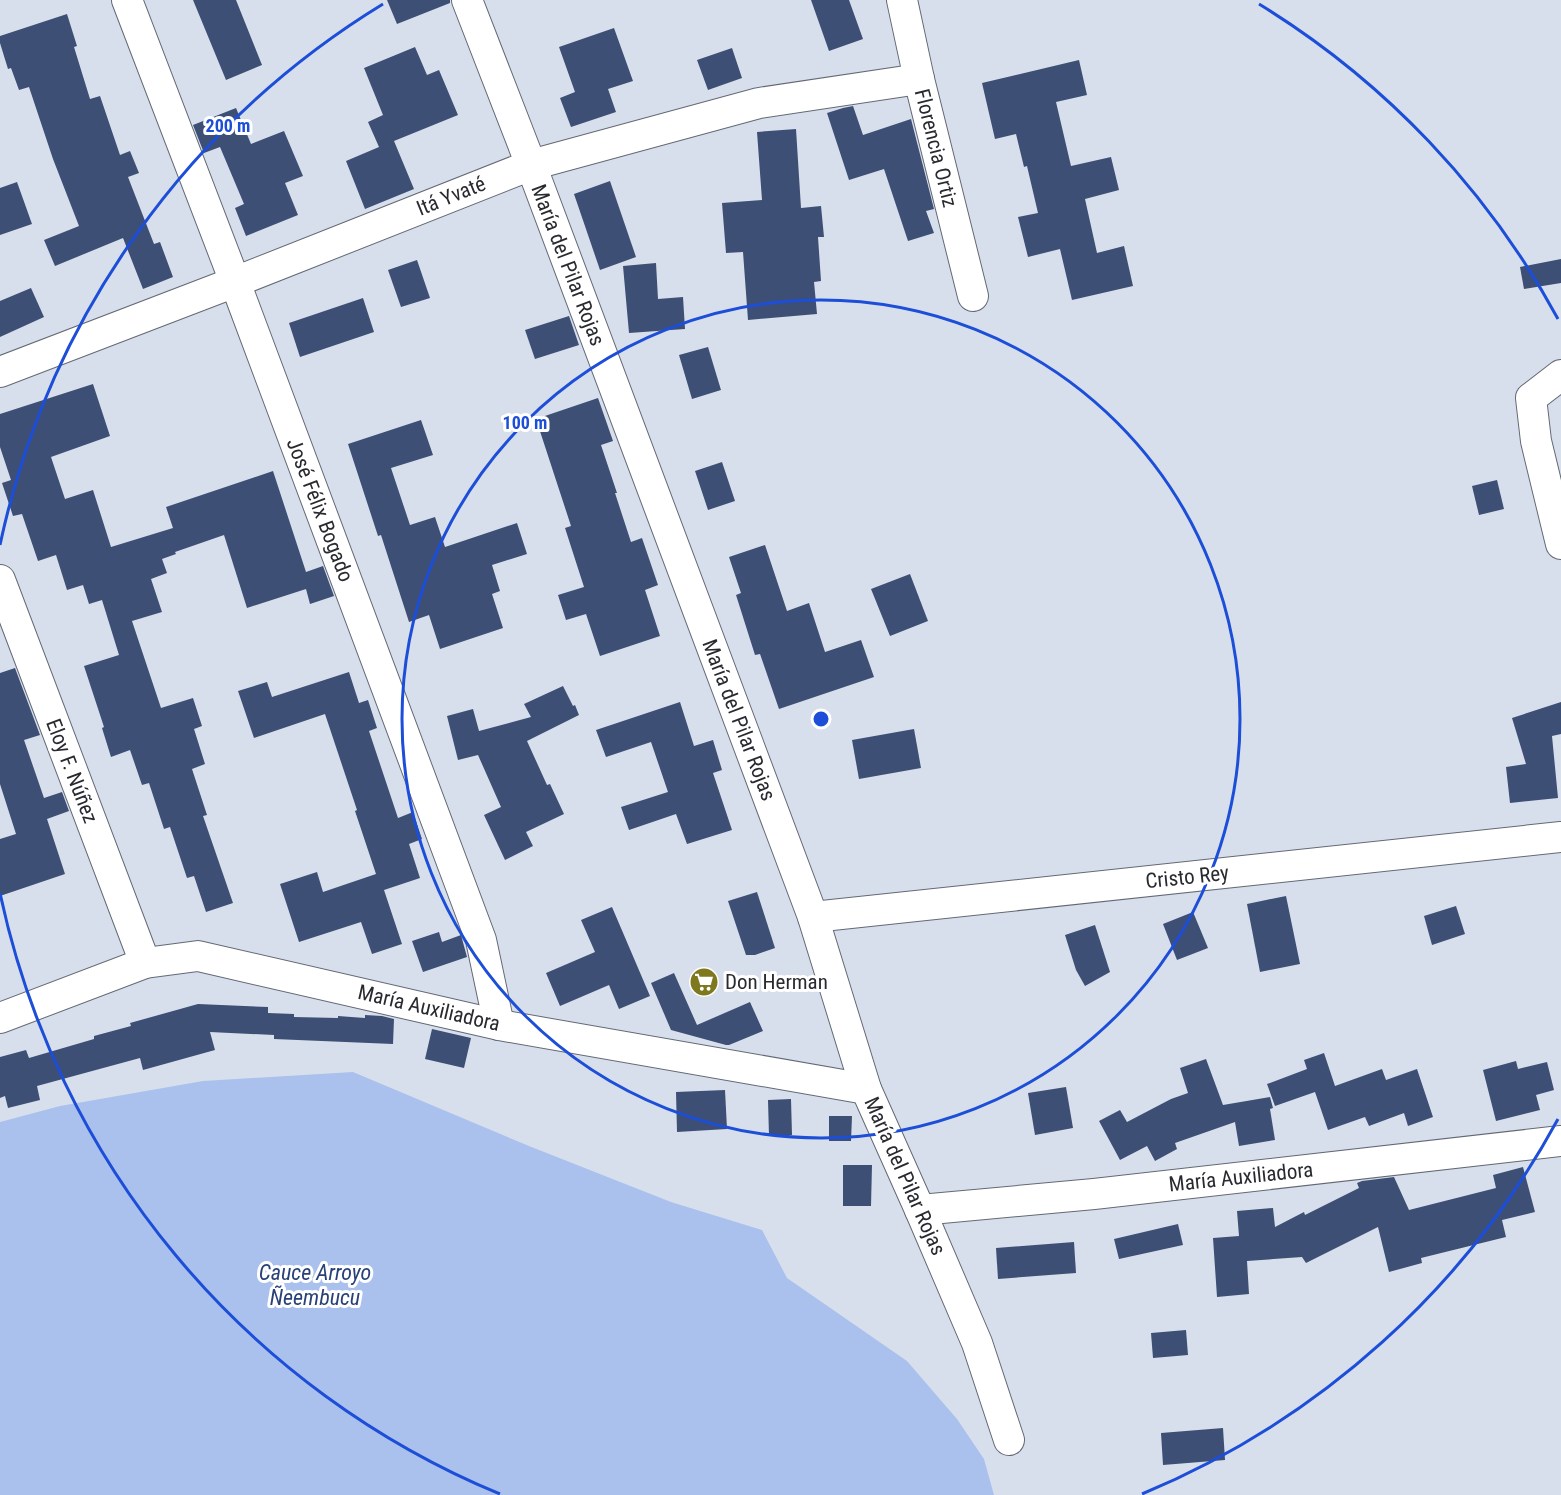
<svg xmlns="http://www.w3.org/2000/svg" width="1561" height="1495" font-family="'Roboto Condensed',sans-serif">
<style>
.water{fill:#abc1ed}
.building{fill:#3d4f75}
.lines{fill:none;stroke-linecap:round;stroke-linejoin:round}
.street-casing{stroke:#636974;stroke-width:32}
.street{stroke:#fff;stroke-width:30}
.ring{fill:none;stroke:#1d4ed8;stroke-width:3}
.labels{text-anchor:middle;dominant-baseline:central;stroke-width:6;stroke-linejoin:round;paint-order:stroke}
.street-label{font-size:21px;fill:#282a2f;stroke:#fff}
.poi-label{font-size:21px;fill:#282a2f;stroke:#fff;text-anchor:start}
.water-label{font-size:22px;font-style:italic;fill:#294178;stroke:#fff}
.centre{fill:#1d4ed8;stroke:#fff;stroke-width:3}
.ring-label{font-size:18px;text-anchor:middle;font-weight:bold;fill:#1d4ed8;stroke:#fff;stroke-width:6;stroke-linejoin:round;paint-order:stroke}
</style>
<rect width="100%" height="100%" fill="#d8dfec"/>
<path class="water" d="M353 1072 529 1146 671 1202 762 1230 787 1278 907 1361 957 1419 984 1459 994 1495H0V1122L60 1106 203 1081Z"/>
<g class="building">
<path d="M193 0H236L262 65 226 80Z"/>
<path d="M387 0H450V3L397 24Z"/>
<path d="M811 0H849L863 39 829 51Z"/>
<path d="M67 14 77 46 74 47 90 99 100 96 120 155 130 151 139 173 128 177 154 244 160 242 173 277 143 289 123 238 55 266 44 240 79 226 53 159 29 87 19 90 11 68 8 69 0 43V36Z"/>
<path d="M614 28 633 81 608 89 616 112 571 127 560 98 575 92 559 47Z"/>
<path d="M415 47 427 75 439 70 458 115 394 141 414 189 365 209 346 161 379 147 368 122 383 115 364 68Z"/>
<path d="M732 48 742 78 708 90 697 60Z"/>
<path d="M1079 60 1087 95 1056 102 1071 166 1111 157 1119 190 1085 199 1097 253 1124 246 1133 286 1072 300 1060 249 1028 257 1018 217 1038 213 1027 166 1024 167 1016 134 995 139 982 83Z"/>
<path d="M853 106 863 135 911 119 934 209 926 211 934 233 908 241 884 169 849 180 827 113 843 108Z"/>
<path d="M236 108 251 144 284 131 303 176 285 183 298 215 246 236 235 208 244 204 220 147 204 153 193 125Z"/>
<path d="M796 129 801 208 821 206 824 237H818L821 281 814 282 817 314 748 320 743 252 726 253 722 203 762 200 757 132Z"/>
<path d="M610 181 636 257 600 270 574 194Z"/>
<path d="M17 182 32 224 0 235V188Z"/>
<path d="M1561 259V283L1524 289 1520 267Z"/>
<path d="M417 260 430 298 401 307 388 270Z"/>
<path d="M656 263 658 299 683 297 685 329 629 333 623 266Z"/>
<path d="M31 288 44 317 0 337V301Z"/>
<path d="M363 298 374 332 300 357 289 323Z"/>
<path d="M569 316 579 345 535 359 525 330Z"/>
<path d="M708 347 721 390 692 399 679 355Z"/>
<path d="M93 384 110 436 51 457 65 499 93 490 111 547 173 528 166 507 273 471 306 572 323 566 334 596 310 604 306 589 247 608 224 535 175 552 176 554 162 559 167 573 151 579 162 612 132 621 161 708 193 698 202 726 194 729 205 764 192 769 207 815 203 816 233 903 206 912 194 876 187 878 170 827 164 829 149 783 142 785 130 750 111 757 102 728 104 727 84 666 119 655 102 600 89 604 83 585 67 590 56 555 38 561 22 514 13 516 2 483 11 480 0 447V414Z"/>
<path d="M598 398 613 441 601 445 617 493H615L631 542 642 538 658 585 645 590 660 636 600 656 586 614 566 620 558 595 584 587 565 528 571 526 536 419Z"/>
<path d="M421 420 433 455 391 468 410 525 435 517 445 547 517 523 527 554 492 565 500 591 492 594 503 628 440 649 429 615 409 622 381 535 378 536 348 444Z"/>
<path d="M722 462 735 501 708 510 695 471Z"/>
<path d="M1497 480 1504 509 1479 515 1472 486Z"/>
<path d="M765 545 787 611 809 603 825 652 861 640 874 677 779 709 760 654 755 655 736 595 741 593 729 557Z"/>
<path d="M910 574 928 621 890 636 871 589Z"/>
<path d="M15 668 40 735 24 740 44 798 62 792 69 811 47 819 65 874 0 896V839L16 834 0 784V673Z"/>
<path d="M349 672 359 703 368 700 377 728 369 731 398 818 413 812 422 839 409 844 420 878 384 890 402 944 372 954 361 922 299 942 280 884 317 872 323 892 376 874 355 811 357 810 325 714 254 738 238 691 267 682 272 697Z"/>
<path d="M563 686 573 706 575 705 579 715 527 741 547 785 550 784 564 814 526 832 533 846 505 860 484 815 501 807 478 755 458 760 447 716 473 709 479 731 531 717 524 704Z"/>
<path d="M680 702 694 746 713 740 722 770 713 773 732 830 687 844 676 814 629 830 621 807 668 792 651 742 606 757 596 730Z"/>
<path d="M1561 702V734L1552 736 1558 798 1510 803 1506 767 1526 764 1512 718Z"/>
<path d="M914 729 921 768 859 779 852 740Z"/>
<path d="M757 892 775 948 755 955H746L728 901Z"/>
<path d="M1286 896 1300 964 1260 972 1247 904Z"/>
<path d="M1456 906 1465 934 1432 945 1424 916Z"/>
<path d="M612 907 650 996 619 1009 609 985 560 1006 546 973 595 952 581 920Z"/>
<path d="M1193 912 1208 948 1177 960 1163 924Z"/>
<path d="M1095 925 1110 972 1085 986 1076 970 1065 935Z"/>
<path d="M439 932 442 942 461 935 467 957 423 972 412 941Z"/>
<path d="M674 973 697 1025 750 1002 763 1031 729 1045H726L671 1030 651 983Z"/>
<path d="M198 1004 268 1007V1013L294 1014V1017L338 1018V1016L365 1018V1015L382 1016 394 1019 393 1044 274 1039V1035L210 1032 215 1050 143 1070 140 1058 37 1086 40 1100 8 1108 5 1096 0 1098V1057L26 1050 29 1058 94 1039V1036L131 1026 130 1023Z"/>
<path d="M432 1029 471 1038 464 1068 425 1059Z"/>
<path d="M1324 1053 1335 1086 1382 1069 1386 1080 1417 1069 1433 1117 1408 1126 1404 1113 1369 1126 1365 1117 1328 1130 1315 1092 1275 1106 1267 1084 1307 1069 1304 1060Z"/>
<path d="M1206 1059 1223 1105 1270 1097 1273 1108 1270 1109 1275 1140 1239 1146 1235 1122 1175 1143 1177 1149 1155 1161 1147 1146 1120 1160 1099 1121 1120 1110 1127 1122 1171 1099 1188 1093 1180 1068Z"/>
<path d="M1516 1061 1518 1069 1547 1062 1554 1090 1536 1095 1540 1110 1496 1121 1483 1070Z"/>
<path d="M1066 1087 1073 1128 1035 1135 1028 1093Z"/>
<path d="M725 1090 727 1129 677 1132 676 1092Z"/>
<path d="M791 1099 792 1135 769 1136 768 1100Z"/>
<path d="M829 1116H852L851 1141H829Z"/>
<path d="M843 1165H872L871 1206H843Z"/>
<path d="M1523 1167 1535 1212 1502 1220 1506 1237 1421 1258 1422 1263 1389 1272 1378 1227 1306 1263 1302 1257 1247 1261 1249 1294 1217 1297 1213 1238 1239 1236 1237 1211 1273 1208 1275 1227 1304 1212 1305 1215 1359 1188 1357 1183 1362 1181 1394 1177 1409 1210 1496 1188 1493 1175Z"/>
<path d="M1178 1224 1183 1245 1119 1259 1114 1239Z"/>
<path d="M1074 1242 1076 1273 998 1279 996 1248Z"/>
<path d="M1186 1330 1188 1355 1153 1358 1151 1333Z"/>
<path d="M1223 1428 1225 1460 1163 1465 1161 1433Z"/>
</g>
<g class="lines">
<g class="street-casing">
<g id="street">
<path d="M127 0 235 282 481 940 499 1025"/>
<path d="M467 0 531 165 813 917 866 1089 920 1210 977 1343 1009 1440"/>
<path d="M902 0 919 79 973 296"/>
<path d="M0 372 235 282 531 165 759 103 919 79"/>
<path d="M1561 375 1531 398 1536 441 1561 544"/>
<path d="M0 580 145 963"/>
<path d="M813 917 1561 837"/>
<path d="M0 1018 145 963 198 956 499 1025 866 1089"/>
<path d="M920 1210 1094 1194 1561 1141"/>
</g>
</g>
<use href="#street" class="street"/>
</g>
<g class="ring">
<circle cx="821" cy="719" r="419"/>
<path d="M1558 1119A839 839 0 0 1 1142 1494M500 1494A839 839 0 0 1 0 893M0 545A839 839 0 0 1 383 4M1259 4A839 839 0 0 1 1558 319"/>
</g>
<defs>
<g id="supermarket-disc" transform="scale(1.5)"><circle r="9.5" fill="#7e781e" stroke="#fff"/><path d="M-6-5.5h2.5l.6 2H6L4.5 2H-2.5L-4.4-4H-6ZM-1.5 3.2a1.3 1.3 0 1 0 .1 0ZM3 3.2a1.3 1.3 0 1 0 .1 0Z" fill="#fff"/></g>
</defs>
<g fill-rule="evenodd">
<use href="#supermarket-disc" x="704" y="982"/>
</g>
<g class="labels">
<g class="street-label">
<text transform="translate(936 148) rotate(76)">Florencia Ortiz</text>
<text transform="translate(451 196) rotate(-22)">Itá Yvaté</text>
<text transform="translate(568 265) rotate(69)">María del Pilar Rojas</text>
<text transform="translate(320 510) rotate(69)">José Félix Bogado</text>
<text transform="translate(739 720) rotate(69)">María del Pilar Rojas</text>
<text transform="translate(72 771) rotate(69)">Eloy F. Núñez</text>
<text transform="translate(1187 877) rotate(-6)">Cristo Rey</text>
<text transform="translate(429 1008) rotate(13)">María Auxiliadora</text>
<text transform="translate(905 1176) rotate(66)">María del Pilar Rojas</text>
<text transform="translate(1241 1177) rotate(-6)">María Auxiliadora</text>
</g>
<g class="poi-label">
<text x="725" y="982">Don Herman</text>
</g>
<g class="water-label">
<text x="315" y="1272">Cauce Arroyo<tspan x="315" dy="25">Ñeembucu</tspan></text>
</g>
</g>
<circle cx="821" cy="719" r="9" class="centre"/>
<g class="ring-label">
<text x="228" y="132">200 m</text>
<text x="525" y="429">100 m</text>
</g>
</svg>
